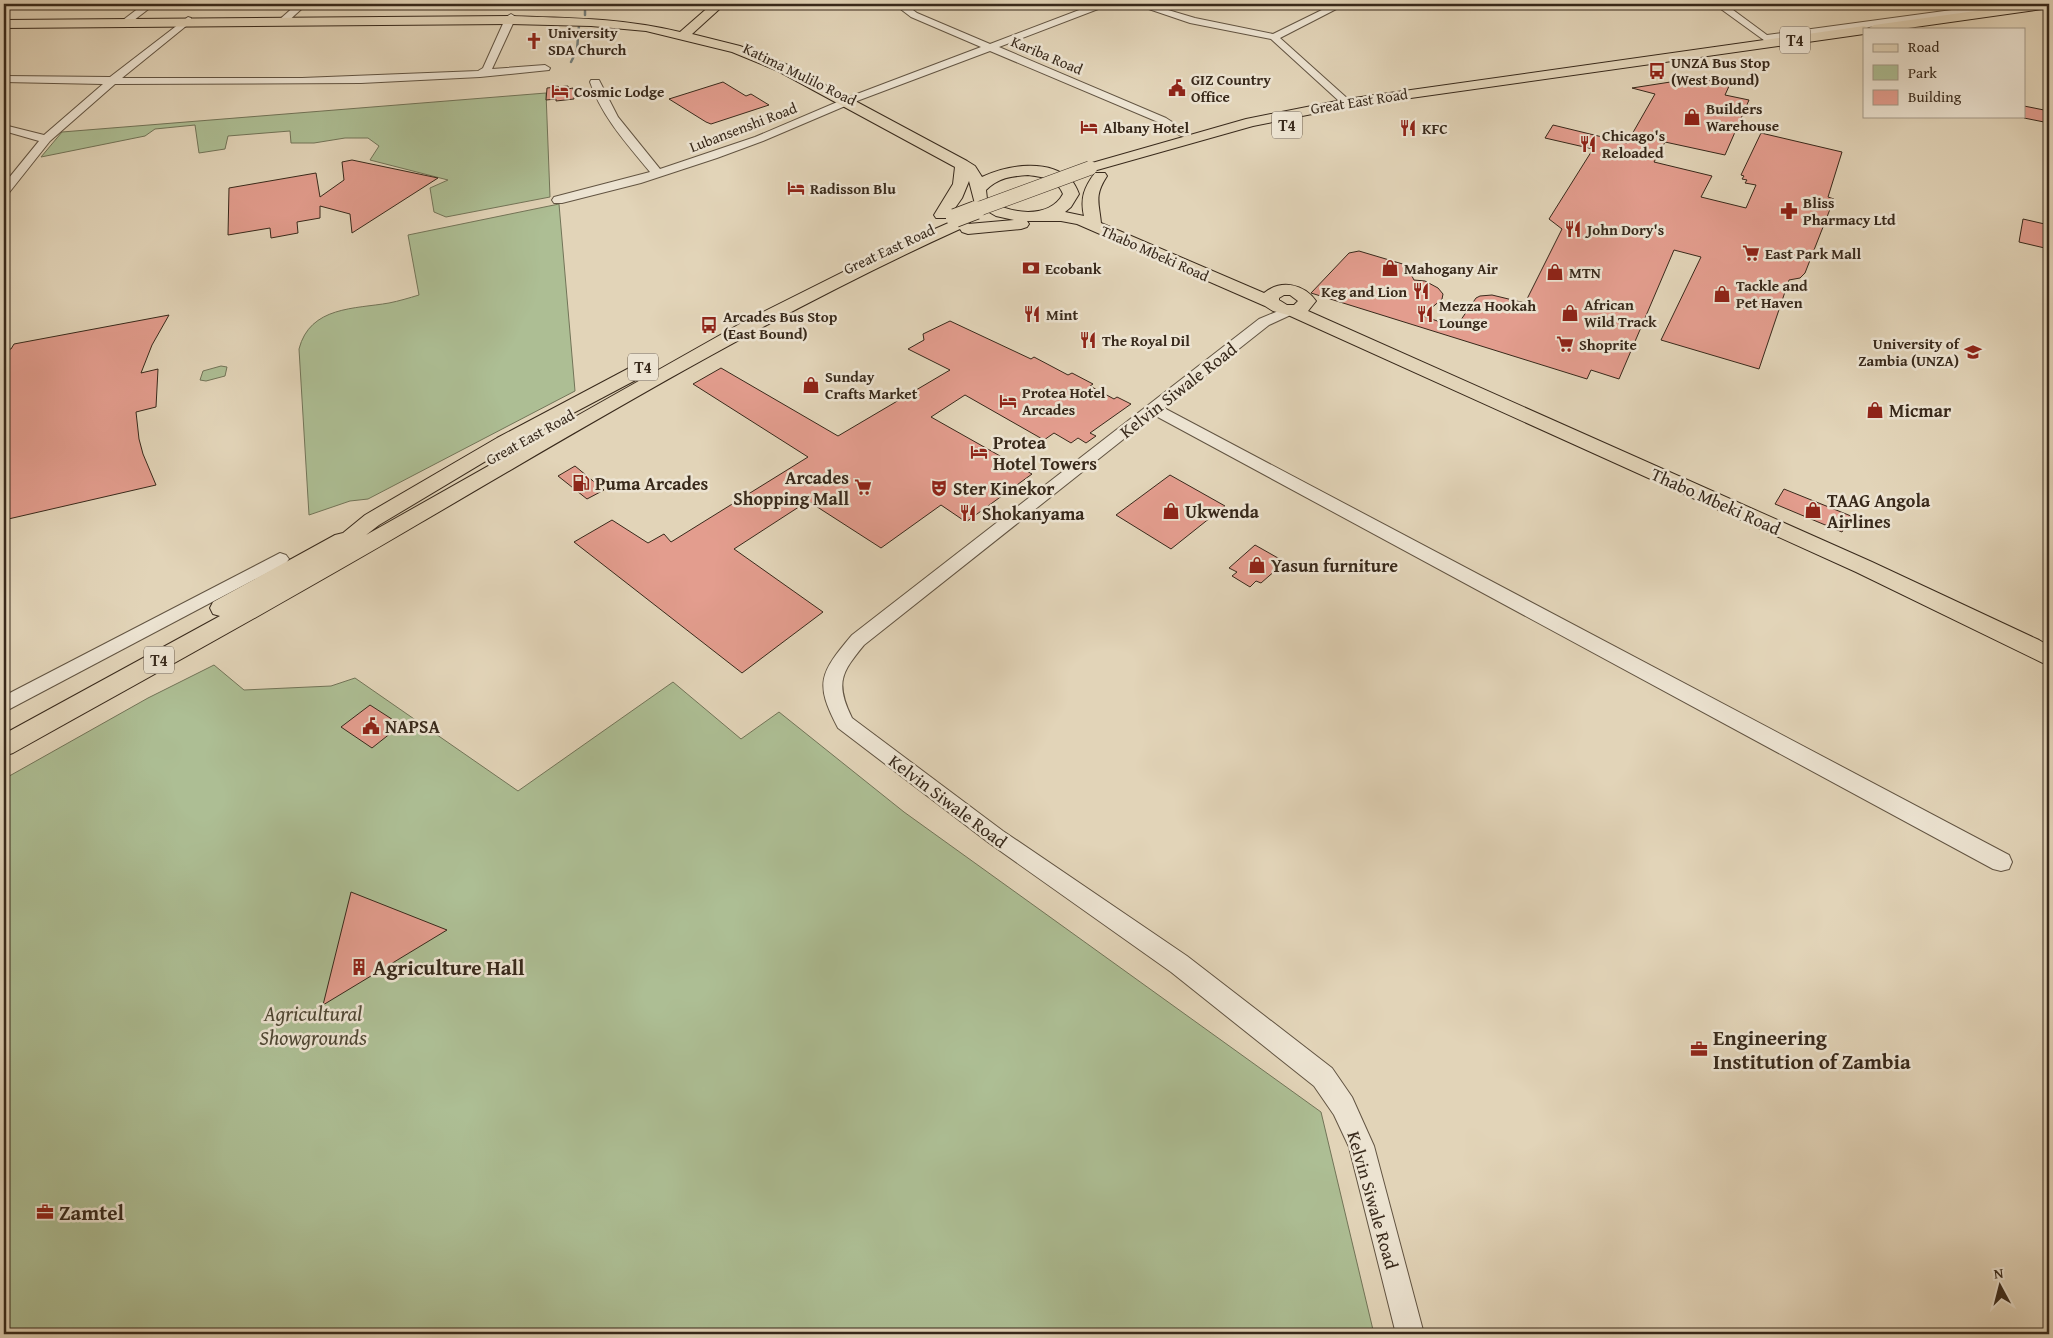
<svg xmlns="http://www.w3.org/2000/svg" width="2053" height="1338" font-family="'Gentium Book Plus',serif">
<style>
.green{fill:#adbe94;stroke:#727458}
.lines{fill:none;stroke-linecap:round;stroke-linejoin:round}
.stream{stroke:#737d7a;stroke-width:2.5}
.building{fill:#e39d8e;stroke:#38291b}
.minor-casing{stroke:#625442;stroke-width:2}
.major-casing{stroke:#38291b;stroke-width:2}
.minor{fill:#ece3d1;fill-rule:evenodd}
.major{fill:#e2d4b8;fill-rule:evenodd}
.major-bridge-far1-casing{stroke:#38291b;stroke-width:15;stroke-linecap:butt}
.major-bridge-casing{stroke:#38291b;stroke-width:20;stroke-linecap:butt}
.major-bridge-far1{stroke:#e2d4b8;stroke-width:14}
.major-bridge{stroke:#e2d4b8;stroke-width:18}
.labels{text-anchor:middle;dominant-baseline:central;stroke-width:5;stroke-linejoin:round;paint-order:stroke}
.far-poi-label{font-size:15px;font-weight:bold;fill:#38291b;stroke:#ece3d1;text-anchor:start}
.far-street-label{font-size:15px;fill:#38291b;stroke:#ece3d1}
.shield{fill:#ece3d1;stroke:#6e6152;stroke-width:1}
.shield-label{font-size:16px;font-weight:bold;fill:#38291b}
.street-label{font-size:18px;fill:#38291b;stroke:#ece3d1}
.poi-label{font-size:18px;font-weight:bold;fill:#38291b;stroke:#ece3d1;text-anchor:start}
.near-poi-label{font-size:21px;font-weight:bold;fill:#38291b;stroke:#ece3d1;text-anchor:start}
.near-park-label{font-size:21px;font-style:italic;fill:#4f4733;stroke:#ece3d1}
</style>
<rect width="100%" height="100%" fill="#e2d4b8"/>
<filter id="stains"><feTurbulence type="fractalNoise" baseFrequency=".004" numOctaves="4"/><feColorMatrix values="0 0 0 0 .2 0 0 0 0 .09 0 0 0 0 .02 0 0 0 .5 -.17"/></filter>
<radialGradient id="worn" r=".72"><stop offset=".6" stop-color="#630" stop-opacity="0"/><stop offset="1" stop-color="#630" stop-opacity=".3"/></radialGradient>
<g class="green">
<path d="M546 93 550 197 446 217 434 212 430 188 448 180 370 160 379 146 368 138H345L314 143H291L290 131 228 136 225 149 199 153 195 125 155 129 145 136 41 157 62 132Z"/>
<path d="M559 204 575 391 368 499 350 501 309 515 299 349C310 306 355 309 389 303 399 301 409 298 419 295L408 235Z"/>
<path d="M221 366 227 367 225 376 206 381 200 380 203 371Z"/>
<path d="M214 665 244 690 331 686 355 678 518 791 673 682 741 739 779 712 904 812 1321 1112 1374 1334H4V779L148 698Z"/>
</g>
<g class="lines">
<g class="stream">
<path d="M585 15V9L591 4"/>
<path d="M571 62 577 50 579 25"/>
</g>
</g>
<g class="building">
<path d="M1696 78 1730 84 1725 95 1749 100 1725 155 1665 142 1654 162 1712 176 1701 197 1746 208 1756 185 1745 183 1747 180 1742 179 1744 176 1741 175 1761 133 1842 152 1828 197 1834 199 1805 273 1800 278 1789 280 1759 369 1661 340 1701 257 1674 250 1619 379 1591 370 1587 379 1311 293 1349 253 1359 251 1406 265 1414 280 1425 281 1438 288 1443 294 1442 299 1422 316 1456 327 1476 298 1480 296 1492 295 1525 303 1562 229 1549 219 1593 149 1545 138 1553 125 1627 143 1655 94 1632 88Z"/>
<path d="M723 82 746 96 751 94 769 105 711 124 706 122 669 99Z"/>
<path d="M568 86V89L573 88 574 99 556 101V99L546 100 547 88Z"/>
<path d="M2024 106 2049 111V123L2024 118Z"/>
<path d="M352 160 438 178 352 233 350 214 320 206V218L297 222 298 233 271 238 270 228 228 235 229 188 316 173 320 197 344 180 342 162Z"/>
<path d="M2023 219 2049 225V249L2019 242Z"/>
<path d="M169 315 152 345 141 373 158 369 156 407 136 412 139 439 143 454 156 485 4 520V393L6 392 4 350 11 349 14 344Z"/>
<path d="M950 321 1031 359 1034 357 1068 375 1072 373 1093 384 1090 386 1114 399 1117 397 1131 404 1090 433 1096 436 1086 443 1078 438 1071 443 1054 433 1044 440 965 395 931 417 1032 474 966 522 941 505 881 548 808 501 734 549 823 612 742 673 574 542 612 520 648 543 664 534 671 542 808 457 693 384 721 368 838 436 950 370 908 349 924 340 923 334Z"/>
<path d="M575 466 604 490 587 499 558 476Z"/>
<path d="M1170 475 1225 506 1171 549 1116 515Z"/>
<path d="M1784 489 1851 516 1842 532 1775 504Z"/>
<path d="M1255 545 1285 562 1261 583 1256 581 1250 587 1232 576 1237 572 1229 568Z"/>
<path d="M370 705 401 725 372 748 341 727Z"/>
<path d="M351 892 447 930 323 1005Z"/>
</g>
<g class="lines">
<g class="minor-casing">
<g id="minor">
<path d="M144 4H155L129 24H123V20Z"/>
<path d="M297 4H307L285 24H279V20Z"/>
<path d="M894 4H905L917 13 990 44 1095 4H1108L1106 6 999 47 1166 118 1191 134 1185 137 1181 136 1158 122 990 51 857 101 763 141 717 158 641 183 562 203H554L552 200 554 197 650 172C627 144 602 117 590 82L591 80H599L618 117 660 169 755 137 849 97 981 47 911 17Z"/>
<path d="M1134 4H1148L1195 18 1273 34 1334 4H1346L1280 38 1348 99 1343 102 1339 101 1271 39 1190 23Z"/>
<path d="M1714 4H1725L1767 35 1996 4H2020L2015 7 1774 40 1777 43 1772 46Z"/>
<path d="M511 14 516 17 492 69 545 65 550 68 549 70 480 77 361 83 115 84 50 141 8 194 4 195V184L39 141 4 131V125L44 135 103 84 4 82V76L110 77 188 17 191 18V22L122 78H302L478 71 483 68 506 17Z"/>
<path d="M1290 306 1297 310 1295 313 1269 325 1164 408 2009 855 2012 862 2009 869 2001 871 1993 869 1154 415 864 645C841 673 835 683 852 718L1003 831 1187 956 1332 1068 1352 1097 1374 1146 1424 1334H1396L1349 1147 1334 1115 1314 1086 1171 972 989 843 838 728C814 683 820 673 852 635L1259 319Z"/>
<path d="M280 553 286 555 289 559 286 563 4 712V696Z"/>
</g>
</g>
<g class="major-casing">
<g id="major">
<path d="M712 4H725L692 34 740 46 788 65 967 161 975 166 982 177C1007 165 1049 158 1071 180 1075 184 1077 189 1079 194L1071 207 1065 212 1084 216C1080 199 1084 187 1095 173H1105L1107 176C1094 196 1099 202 1101 223L1264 293C1281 279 1304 284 1316 301L1308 311 1872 562 2039 640 2049 646V666L1856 572 1288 315 1273 311 1265 306 1077 224 1061 221H1027L1029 224 1027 227 1021 229 968 234 962 232 960 229C773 314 598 419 420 523 286 602 149 677 13 753L4 756V734L220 616 213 614 210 608 213 602 335 535 343 533 365 515 497 438 633 366 640 364 647 366 649 370 647 374 511 446 379 525 366 535 745 321 885 251 962 217 968 219 970 222 968 224 1014 220 996 216 975 204 969 181 962 198 948 218H936L934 215 953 184 955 167 778 71 732 52 646 31 591 26 510 24 4 28V20L510 16C569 18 623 18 680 32ZM1028 175C1044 177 1057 179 1063 194 1049 220 1008 214 987 199L986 190C998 178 1012 176 1028 175ZM1284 295H1290L1298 301 1294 305H1287L1279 300V298Z"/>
<path d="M2026 4H2049V8L1901 29H1864V34L1347 107 1253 126 1090 172 1085 171 1083 168 1085 165 1246 119 1347 99 1864 26 1869 28 1874 25Z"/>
</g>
</g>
<use href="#minor" class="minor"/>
<use href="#major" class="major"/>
<g class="major-bridge-far1-casing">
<path id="major-bridge-far1" d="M973 211 1090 168"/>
</g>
<g class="major-bridge-casing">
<path id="major-bridge" d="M955 218 976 210"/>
</g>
<use href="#major-bridge-far1" class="major-bridge-far1"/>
<use href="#major-bridge" class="major-bridge"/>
</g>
<defs>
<g id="church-bare" transform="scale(1.35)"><path d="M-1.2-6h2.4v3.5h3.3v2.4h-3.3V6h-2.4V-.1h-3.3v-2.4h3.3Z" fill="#8f2418" stroke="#ece3d1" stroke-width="2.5" paint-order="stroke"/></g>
<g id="bus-bare" transform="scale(1.35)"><path d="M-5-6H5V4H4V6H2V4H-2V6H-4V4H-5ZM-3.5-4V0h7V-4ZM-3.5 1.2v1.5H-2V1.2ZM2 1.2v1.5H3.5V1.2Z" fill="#8f2418" stroke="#ece3d1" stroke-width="2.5" paint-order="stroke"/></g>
<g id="civic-bare" transform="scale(1.35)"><path d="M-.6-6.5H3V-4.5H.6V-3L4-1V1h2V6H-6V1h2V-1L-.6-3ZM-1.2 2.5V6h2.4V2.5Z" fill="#8f2418" stroke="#ece3d1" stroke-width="2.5" paint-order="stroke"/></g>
<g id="hotel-bare" transform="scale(1.35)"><path d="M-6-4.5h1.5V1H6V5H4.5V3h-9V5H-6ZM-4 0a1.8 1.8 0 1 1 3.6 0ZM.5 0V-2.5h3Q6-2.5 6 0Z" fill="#8f2418" stroke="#ece3d1" stroke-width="2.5" paint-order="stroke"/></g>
<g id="shop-bare" transform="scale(1.35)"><path d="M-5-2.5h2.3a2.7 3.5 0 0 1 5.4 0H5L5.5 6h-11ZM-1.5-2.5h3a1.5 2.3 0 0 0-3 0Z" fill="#8f2418" stroke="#ece3d1" stroke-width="2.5" paint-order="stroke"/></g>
<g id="restaurant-bare" transform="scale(1.35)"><path d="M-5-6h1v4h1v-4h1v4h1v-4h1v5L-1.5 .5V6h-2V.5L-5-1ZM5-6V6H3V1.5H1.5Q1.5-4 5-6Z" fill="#8f2418" stroke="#ece3d1" stroke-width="2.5" paint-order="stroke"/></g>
<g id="pharmacy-bare" transform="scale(1.35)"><path d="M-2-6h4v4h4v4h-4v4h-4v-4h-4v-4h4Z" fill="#8f2418" stroke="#ece3d1" stroke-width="2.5" paint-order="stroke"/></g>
<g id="supermarket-bare" transform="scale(1.35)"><path d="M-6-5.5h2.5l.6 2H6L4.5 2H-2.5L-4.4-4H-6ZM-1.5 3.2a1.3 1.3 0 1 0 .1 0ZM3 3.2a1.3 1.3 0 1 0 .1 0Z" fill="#8f2418" stroke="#ece3d1" stroke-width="2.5" paint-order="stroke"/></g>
<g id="bank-bare" transform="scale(1.35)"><path d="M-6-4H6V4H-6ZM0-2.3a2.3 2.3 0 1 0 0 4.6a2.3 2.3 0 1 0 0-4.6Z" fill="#8f2418" stroke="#ece3d1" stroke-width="2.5" paint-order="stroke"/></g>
<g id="university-bare" transform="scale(1.35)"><path d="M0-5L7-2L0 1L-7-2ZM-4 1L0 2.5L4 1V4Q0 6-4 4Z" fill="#8f2418" stroke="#ece3d1" stroke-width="2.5" paint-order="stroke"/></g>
<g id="fuel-bare" transform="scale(1.35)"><path d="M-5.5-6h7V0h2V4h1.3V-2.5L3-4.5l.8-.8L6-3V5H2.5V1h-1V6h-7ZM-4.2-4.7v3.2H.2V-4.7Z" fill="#8f2418" stroke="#ece3d1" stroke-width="2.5" paint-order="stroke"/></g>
<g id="theatre-bare" transform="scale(1.35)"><path d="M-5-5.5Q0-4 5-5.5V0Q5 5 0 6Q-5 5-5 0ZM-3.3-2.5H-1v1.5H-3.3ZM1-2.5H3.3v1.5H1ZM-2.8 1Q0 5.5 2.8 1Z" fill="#8f2418" stroke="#ece3d1" stroke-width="2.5" paint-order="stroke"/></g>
<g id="building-bare" transform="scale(1.35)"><path d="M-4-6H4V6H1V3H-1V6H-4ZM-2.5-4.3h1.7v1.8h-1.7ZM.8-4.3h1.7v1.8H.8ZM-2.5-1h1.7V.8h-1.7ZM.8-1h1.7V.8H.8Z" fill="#8f2418" stroke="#ece3d1" stroke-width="2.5" paint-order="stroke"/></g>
<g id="office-bare" transform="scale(1.35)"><path d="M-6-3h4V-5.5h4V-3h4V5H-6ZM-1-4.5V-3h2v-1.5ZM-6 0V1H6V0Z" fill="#8f2418" stroke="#ece3d1" stroke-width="2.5" paint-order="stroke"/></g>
</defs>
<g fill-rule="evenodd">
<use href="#church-bare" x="534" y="41"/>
<use href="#bus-bare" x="1657" y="71"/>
<use href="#civic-bare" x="1177" y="88"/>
<use href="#hotel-bare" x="560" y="91"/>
<use href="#shop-bare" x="1692" y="117"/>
<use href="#hotel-bare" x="1089" y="127"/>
<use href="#restaurant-bare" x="1408" y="128"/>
<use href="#restaurant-bare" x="1588" y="144"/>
<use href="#hotel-bare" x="796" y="188"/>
<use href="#pharmacy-bare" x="1789" y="211"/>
<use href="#restaurant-bare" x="1573" y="229"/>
<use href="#supermarket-bare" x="1751" y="253"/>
<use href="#bank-bare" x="1031" y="268"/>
<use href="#shop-bare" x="1390" y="268"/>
<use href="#shop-bare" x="1555" y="272"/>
<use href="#restaurant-bare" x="1421" y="291"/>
<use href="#shop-bare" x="1722" y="294"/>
<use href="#shop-bare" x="1570" y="313"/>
<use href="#restaurant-bare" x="1032" y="314"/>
<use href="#restaurant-bare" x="1425" y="314"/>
<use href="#bus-bare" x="709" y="325"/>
<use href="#restaurant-bare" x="1088" y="340"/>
<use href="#supermarket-bare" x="1565" y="344"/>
<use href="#university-bare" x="1973" y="352"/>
<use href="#shop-bare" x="811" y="385"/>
<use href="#hotel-bare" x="1008" y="401"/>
<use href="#shop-bare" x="1875" y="410"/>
<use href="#hotel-bare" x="979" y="452"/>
<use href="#fuel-bare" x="581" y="483"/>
<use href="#supermarket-bare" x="863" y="487"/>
<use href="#theatre-bare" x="939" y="488"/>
<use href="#shop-bare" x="1813" y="510"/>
<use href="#shop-bare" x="1171" y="511"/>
<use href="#restaurant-bare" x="968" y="513"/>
<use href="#shop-bare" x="1257" y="565"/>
<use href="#civic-bare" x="371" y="726"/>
<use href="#building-bare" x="359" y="967"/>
<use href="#office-bare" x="1699" y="1049"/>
<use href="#office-bare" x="45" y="1212"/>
</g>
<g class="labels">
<g class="far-poi-label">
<text x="548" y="32">University<tspan x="548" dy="17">SDA Church</tspan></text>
<text x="1671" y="62">UNZA Bus Stop<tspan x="1671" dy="17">(West Bound)</tspan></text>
<text x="1191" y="79">GIZ Country<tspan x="1191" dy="17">Office</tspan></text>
<text x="574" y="91">Cosmic Lodge</text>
<text x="1706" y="108">Builders<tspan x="1706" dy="17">Warehouse</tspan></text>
<text x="1103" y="127">Albany Hotel</text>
<text x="1422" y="128">KFC</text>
<text x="1602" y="135">Chicago's<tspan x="1602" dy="17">Reloaded</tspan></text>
<text x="810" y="188">Radisson Blu</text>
<text x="1803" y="202">Bliss<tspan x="1803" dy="17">Pharmacy Ltd</tspan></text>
<text x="1587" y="229">John Dory's</text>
<text x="1765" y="253">East Park Mall</text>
<text x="1045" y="268">Ecobank</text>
<text x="1404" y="268">Mahogany Air</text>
<text x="1569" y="272">MTN</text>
<text x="1736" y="285">Tackle and<tspan x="1736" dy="17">Pet Haven</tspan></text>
<text x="1407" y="291" text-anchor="end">Keg and Lion</text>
<text x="1584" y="304">African<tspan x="1584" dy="17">Wild Track</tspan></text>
<text x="1439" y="305">Mezza Hookah<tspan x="1439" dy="17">Lounge</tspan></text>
<text x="1046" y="314">Mint</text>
<text x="723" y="316">Arcades Bus Stop<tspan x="723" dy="17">(East Bound)</tspan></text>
<text x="1102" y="340">The Royal Dil</text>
<text x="1959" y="343" text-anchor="end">University of<tspan x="1959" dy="17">Zambia (UNZA)</tspan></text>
<text x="1579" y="344">Shoprite</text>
<text x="825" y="376">Sunday<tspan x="825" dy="17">Crafts Market</tspan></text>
<text x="1022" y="392">Protea Hotel<tspan x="1022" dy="17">Arcades</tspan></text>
</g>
<g class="far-street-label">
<text transform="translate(1047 55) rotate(23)">Kariba Road</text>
<text transform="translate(800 74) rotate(26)">Katima Mulilo Road</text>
<text transform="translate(1359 101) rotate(-9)">Great East Road</text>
<text transform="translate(743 127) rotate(-21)">Lubansenshi Road</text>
<text transform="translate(889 249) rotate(-25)">Great East Road</text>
<text transform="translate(1155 253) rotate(24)">Thabo Mbeki Road</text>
<text transform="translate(530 437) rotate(-29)">Great East Road</text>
</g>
<g class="shield">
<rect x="1780" y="26.5" width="30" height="27" rx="4"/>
<rect x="1272" y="111.5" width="30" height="27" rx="4"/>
<rect x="628" y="353.5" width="30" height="27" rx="4"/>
<rect x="144" y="646.5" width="30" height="27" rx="4"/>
</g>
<g class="shield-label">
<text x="1795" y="40">T4</text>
<text x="1287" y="125">T4</text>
<text x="643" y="367">T4</text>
<text x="159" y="660">T4</text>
</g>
<g class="street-label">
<text transform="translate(1178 390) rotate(-38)">Kelvin Siwale Road</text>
<text transform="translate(1716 501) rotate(24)">Thabo Mbeki Road</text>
<text transform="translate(948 801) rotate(37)">Kelvin Siwale Road</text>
<text transform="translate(1373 1200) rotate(74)">Kelvin Siwale Road</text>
</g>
<g class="poi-label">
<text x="1889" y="410">Micmar</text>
<text x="993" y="442">Protea<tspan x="993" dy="21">Hotel Towers</tspan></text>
<text x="849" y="477" text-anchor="end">Arcades<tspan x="849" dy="21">Shopping Mall</tspan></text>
<text x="595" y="483">Puma Arcades</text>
<text x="953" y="488">Ster Kinekor</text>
<text x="1827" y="500">TAAG Angola<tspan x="1827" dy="21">Airlines</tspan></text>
<text x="1185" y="511">Ukwenda</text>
<text x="982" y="513">Shokanyama</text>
<text x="1271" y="565">Yasun furniture</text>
<text x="385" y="726">NAPSA</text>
</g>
<g class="near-poi-label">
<text x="373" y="967">Agriculture Hall</text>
<text x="1713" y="1037">Engineering<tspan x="1713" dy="24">Institution of Zambia</tspan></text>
<text x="59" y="1212">Zamtel</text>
</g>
<g class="near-park-label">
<text x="313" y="1013">Agricultural<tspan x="313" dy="24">Showgrounds</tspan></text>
</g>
</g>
<rect width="2053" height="1338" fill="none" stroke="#e2d4b8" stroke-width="20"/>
<rect x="5" y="5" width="2043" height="1328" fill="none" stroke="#38291b" stroke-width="2.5"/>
<rect x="10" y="10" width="2033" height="1318" fill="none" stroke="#38291b"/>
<rect x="1863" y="28" width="162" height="90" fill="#ece3d1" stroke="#a49988"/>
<rect x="1873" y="44" width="25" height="8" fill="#e2d4b8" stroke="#a49988"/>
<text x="1908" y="52" font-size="15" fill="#38291b">Road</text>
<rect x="1873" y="65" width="25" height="15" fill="#adbe94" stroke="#a49988"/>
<text x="1908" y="78" font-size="15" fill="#38291b">Park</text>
<rect x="1873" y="90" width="25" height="15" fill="#e39d8e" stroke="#a49988"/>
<text x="1908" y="102" font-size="15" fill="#38291b">Building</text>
<g transform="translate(2000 1286) rotate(353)" stroke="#ece3d1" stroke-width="4" paint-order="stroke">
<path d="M0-4L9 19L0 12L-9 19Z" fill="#38291b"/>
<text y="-8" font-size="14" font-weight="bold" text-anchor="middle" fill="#38291b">N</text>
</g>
<rect width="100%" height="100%" filter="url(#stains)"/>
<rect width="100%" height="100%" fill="url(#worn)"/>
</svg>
